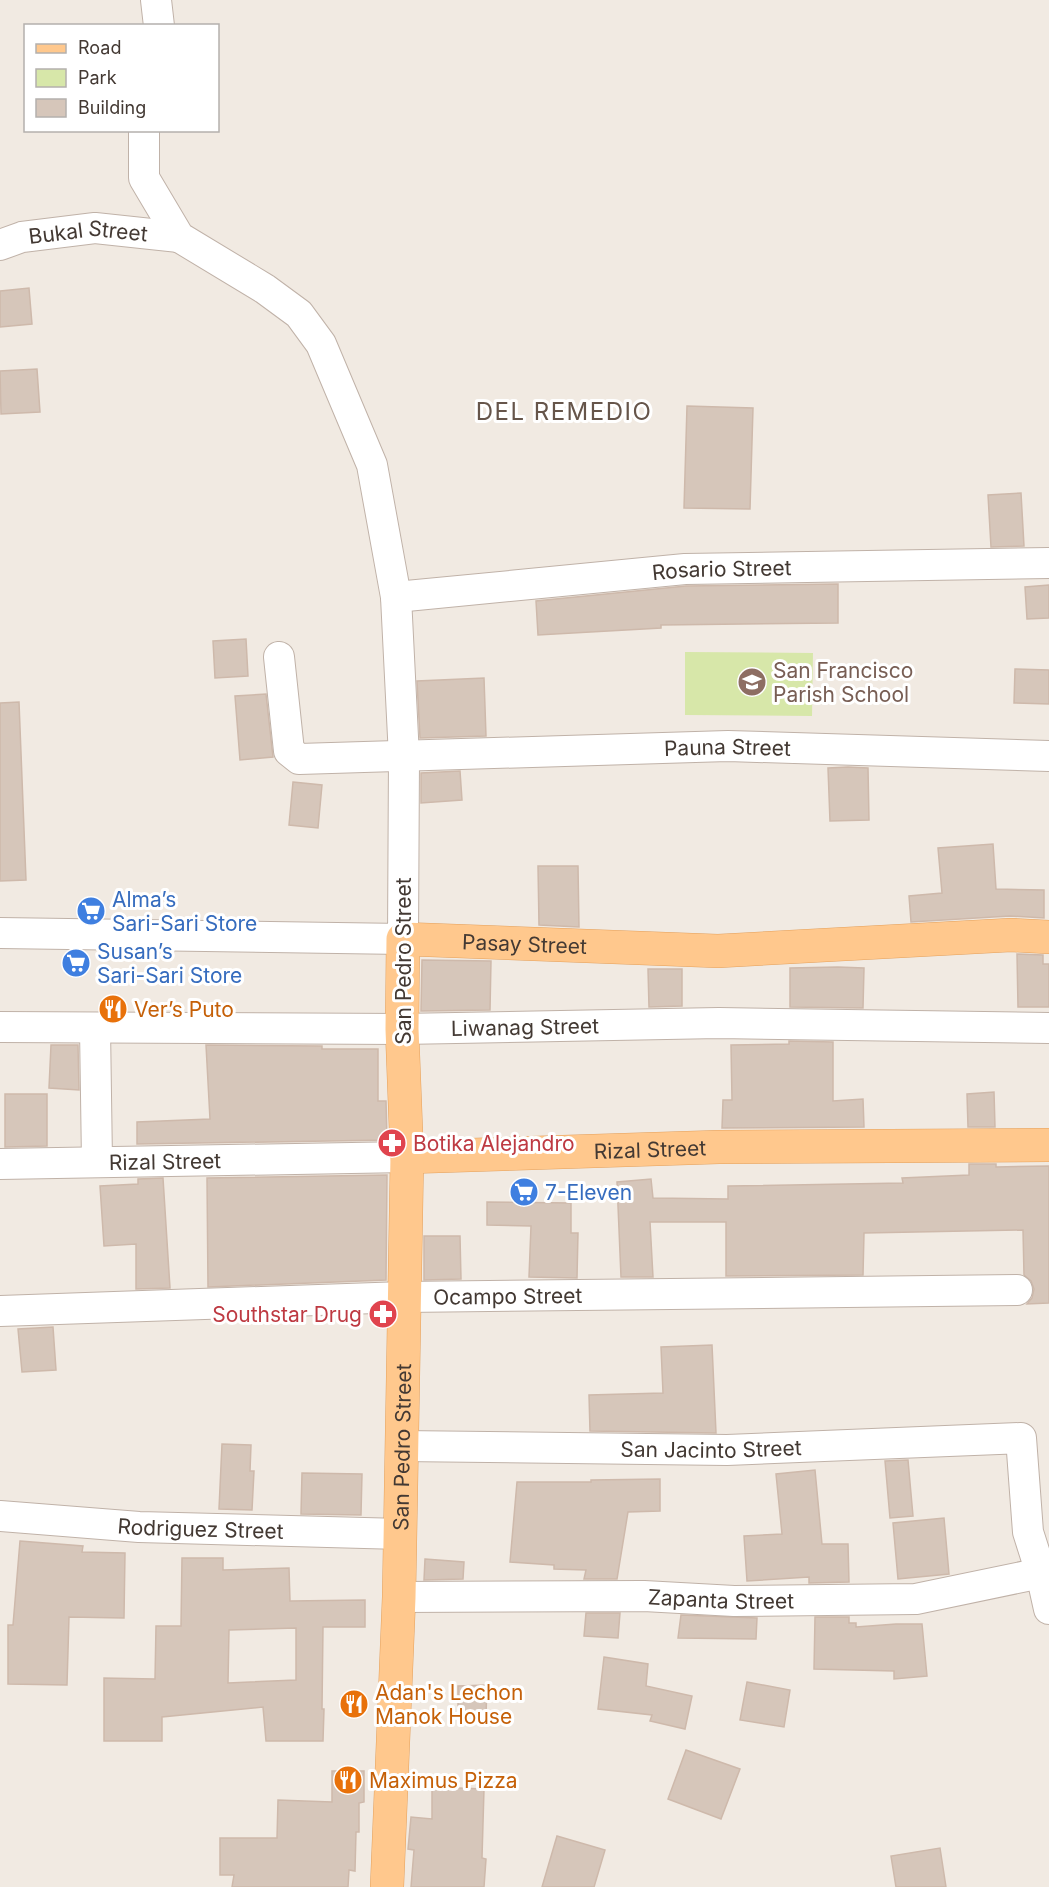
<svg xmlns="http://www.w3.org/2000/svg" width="1049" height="1887" font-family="Inter,sans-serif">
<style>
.green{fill:#d7e7a9}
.building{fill:#d6c6ba;stroke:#ceb9ab;stroke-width:1.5;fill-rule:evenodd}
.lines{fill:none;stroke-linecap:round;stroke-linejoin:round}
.minor-casing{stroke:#c0b2a8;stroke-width:32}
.major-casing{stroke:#e4a15d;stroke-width:34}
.minor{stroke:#fff;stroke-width:30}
.major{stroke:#ffc88d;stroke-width:33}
.labels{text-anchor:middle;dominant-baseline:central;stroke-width:6;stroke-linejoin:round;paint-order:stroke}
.street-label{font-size:21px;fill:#433933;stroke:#fff}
.education-label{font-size:21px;fill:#785e54;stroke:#fff;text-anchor:start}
.shop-label{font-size:21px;fill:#366cbe;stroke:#fff;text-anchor:start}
.food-label{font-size:21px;fill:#c56008;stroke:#fff;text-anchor:start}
.health-label{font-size:21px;fill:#be3a42;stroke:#fff;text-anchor:start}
.quarter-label{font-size:24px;letter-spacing:1.5px;fill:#66554a;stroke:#fff}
</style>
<rect width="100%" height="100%" fill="#f1eae2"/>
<path class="green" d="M685 652 813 653 812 716 685 715Z"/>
<g class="building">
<path d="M29 288 32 324 0 327V291Z"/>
<path d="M37 369 40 412 1 414 0 371Z"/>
<path d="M687 406 753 408 750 509 684 508Z"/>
<path d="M1021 493 1024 546 991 547 988 495Z"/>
<path d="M838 584V623L661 625V628L538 635 536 601 686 586Z"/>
<path d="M1049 585V618L1027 619 1025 587Z"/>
<path d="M246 639 248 676 215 678 213 641Z"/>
<path d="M1015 669 1049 670V704L1014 703Z"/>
<path d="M484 678 486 736 420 738 417 681Z"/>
<path d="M266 694 273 757 240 760 235 696Z"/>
<path d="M19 702 26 880 0 881V703Z"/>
<path d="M848 767 868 768 869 820 830 821 828 768Z"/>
<path d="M460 771 462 800 421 803V773Z"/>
<path d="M293 782 322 785 318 828 289 825Z"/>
<path d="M993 844 996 889 1044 890V918L1010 916 911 922 909 896 942 893 938 848Z"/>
<path d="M538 866H578L579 927 539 925Z"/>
<path d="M1017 954 1043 955V964H1049V1007H1018Z"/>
<path d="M422 960 491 961 490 1010 421 1011Z"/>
<path d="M838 967 864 968 863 1008 790 1007V968Z"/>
<path d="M648 969H682V1006L649 1007Z"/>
<path d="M789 1041 833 1042V1101L863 1099 864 1127 722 1128 723 1100H732L731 1045 789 1044Z"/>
<path d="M51 1045H78L79 1090 49 1088Z"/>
<path d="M206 1045 322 1046V1049H378V1101H386L387 1140 137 1144V1122L210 1119Z"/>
<path d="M994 1092 995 1127H968L967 1094Z"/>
<path d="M5 1094H47V1146L5 1147Z"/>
<path d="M969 1164H996V1167L1049 1166V1303L1027 1304 1032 1298 1034 1289 1031 1281 1024 1275 1023 1230 864 1233 863 1275 726 1276V1222H650L653 1277H621L617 1182 651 1179 653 1198 728 1199V1186L903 1183 902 1178 969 1175Z"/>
<path d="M387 1175 386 1280 208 1287 207 1178Z"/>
<path d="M163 1178 170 1288 136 1289V1244L104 1246 100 1186 138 1184V1179Z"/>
<path d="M487 1202 571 1203V1233H578L577 1278 529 1277 531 1226 487 1225Z"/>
<path d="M424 1236H460L461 1279 424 1280Z"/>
<path d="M53 1327 56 1370 22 1372 18 1329Z"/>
<path d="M712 1345 716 1433 590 1431 589 1395 663 1393 661 1347Z"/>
<path d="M222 1444 251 1445 250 1471H254L252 1510 219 1509Z"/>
<path d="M908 1460 913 1516 890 1518 885 1461Z"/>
<path d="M815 1470 822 1544H848L849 1582 809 1583V1577L747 1581 744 1536 782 1534 776 1474Z"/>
<path d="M302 1473 362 1474 361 1515 301 1514Z"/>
<path d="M660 1479V1511L628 1512 617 1579H584L586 1570 554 1569V1565L510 1562 517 1482H591V1480Z"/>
<path d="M944 1518 949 1574 898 1579 893 1523Z"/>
<path d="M20 1541 83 1546 82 1552 125 1553 124 1618 69 1617 67 1685 8 1684V1625H13Z"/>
<path d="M182 1558H223V1570L289 1568 290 1601 365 1600V1627H323L322 1709H324L323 1741H266L263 1707 162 1717V1741H104V1678L155 1679 156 1626H181ZM296 1628V1680L228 1683 229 1630Z"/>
<path d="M425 1559 464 1562 463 1579 424 1580Z"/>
<path d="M586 1613H620L618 1638 584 1636Z"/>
<path d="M681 1615 757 1618 756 1639 678 1638Z"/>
<path d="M815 1617H849V1623H856V1627L896 1624H922L927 1676 894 1679V1671L814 1669Z"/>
<path d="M604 1657 648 1664 646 1686 692 1696 685 1729 650 1721 652 1715 598 1709Z"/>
<path d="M747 1682 790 1690 784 1727 740 1720Z"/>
<path d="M487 1685 486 1715 458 1716V1686Z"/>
<path d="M686 1750 740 1769 721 1819 668 1799Z"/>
<path d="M332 1771H364V1802L359 1803V1832H356L355 1871 349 1870 348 1887H232L234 1875H220V1838H277L278 1800 332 1802Z"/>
<path d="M432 1787 484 1789 482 1858 486 1859 484 1887H411L414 1850 408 1849 411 1817 432 1819Z"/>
<path d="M557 1836 605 1850 594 1887H542Z"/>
<path d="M940 1848 946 1887H896L891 1856Z"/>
</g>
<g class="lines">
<g class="minor-casing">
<g id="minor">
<path d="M156 0 159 26"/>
<path id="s1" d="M0 245 22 237 95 228 179 237"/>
<path id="s2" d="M396 597 685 569 1049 563"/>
<path id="s3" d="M279 657 289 751 299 759 728 746 1049 756"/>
<path d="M0 933 403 939 404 757 396 597 372 465 321 344 299 314 265 289 179 237 144 178V130"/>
<path id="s4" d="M0 1027 402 1029 719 1023 1049 1028"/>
<path d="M95 1028 97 1162"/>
<path id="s5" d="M0 1164 407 1157"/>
<path id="s6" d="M0 1311 404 1297 1017 1290"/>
<path id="s7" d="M401 1446 727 1450 1021 1438 1028 1532 1041 1573 1049 1609"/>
<path id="s8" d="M0 1516 139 1527 401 1534"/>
<path id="s9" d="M399 1597 644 1596 734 1601 916 1599 1041 1573"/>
</g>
</g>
<g class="major-casing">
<g id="major">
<path id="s10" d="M407 1157 719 1147 1049 1145"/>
<path id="s11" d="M387 1887 399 1597 407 1157 402 1029 403 939 718 951 1011 935 1049 937"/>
</g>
</g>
<use href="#minor" class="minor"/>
<use href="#major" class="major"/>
</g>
<defs>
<g id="school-disc" transform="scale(1.5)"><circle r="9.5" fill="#8d6e63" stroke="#fff"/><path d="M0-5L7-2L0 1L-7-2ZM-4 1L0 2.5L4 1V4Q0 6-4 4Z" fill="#fff"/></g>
<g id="supermarket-disc" transform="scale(1.5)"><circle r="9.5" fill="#3f7fe0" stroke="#fff"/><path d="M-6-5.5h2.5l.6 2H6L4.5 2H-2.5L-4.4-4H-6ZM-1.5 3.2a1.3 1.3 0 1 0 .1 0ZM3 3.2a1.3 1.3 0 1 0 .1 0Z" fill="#fff"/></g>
<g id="restaurant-disc" transform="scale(1.5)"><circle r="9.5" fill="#e8710a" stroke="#fff"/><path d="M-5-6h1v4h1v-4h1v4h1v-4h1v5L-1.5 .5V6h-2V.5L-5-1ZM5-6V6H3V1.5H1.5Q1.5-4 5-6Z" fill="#fff"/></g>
<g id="pharmacy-disc" transform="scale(1.5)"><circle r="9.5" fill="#e0444e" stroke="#fff"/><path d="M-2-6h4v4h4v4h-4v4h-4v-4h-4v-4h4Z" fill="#fff"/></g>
</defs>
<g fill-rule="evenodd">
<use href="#school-disc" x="752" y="682"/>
<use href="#supermarket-disc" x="91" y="911"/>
<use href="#supermarket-disc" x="76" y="963"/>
<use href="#restaurant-disc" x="113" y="1009"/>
<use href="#pharmacy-disc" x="392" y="1143"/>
<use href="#supermarket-disc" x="524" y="1192"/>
<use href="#pharmacy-disc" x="383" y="1314"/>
<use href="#restaurant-disc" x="354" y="1704"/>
<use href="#restaurant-disc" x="348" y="1780"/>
</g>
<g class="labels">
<g class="street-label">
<text stroke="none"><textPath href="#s1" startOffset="90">Bukal Street</textPath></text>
<text stroke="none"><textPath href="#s2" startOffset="327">Rosario Street</textPath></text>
<text stroke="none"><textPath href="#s3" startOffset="536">Pauna Street</textPath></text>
<text stroke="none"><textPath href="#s11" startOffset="1070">Pasay Street</textPath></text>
<text transform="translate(403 961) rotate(-90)">San Pedro Street</text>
<text stroke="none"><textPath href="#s4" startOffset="525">Liwanag Street</textPath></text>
<text stroke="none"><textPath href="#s10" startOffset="243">Rizal Street</textPath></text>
<text stroke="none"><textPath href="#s5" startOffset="165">Rizal Street</textPath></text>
<text stroke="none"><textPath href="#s6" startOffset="508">Ocampo Street</textPath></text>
<text stroke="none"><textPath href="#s11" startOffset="440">San Pedro Street</textPath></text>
<text stroke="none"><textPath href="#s7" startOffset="310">San Jacinto Street</textPath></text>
<text stroke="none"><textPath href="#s8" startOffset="201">Rodriguez Street</textPath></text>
<text stroke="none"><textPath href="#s9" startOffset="322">Zapanta Street</textPath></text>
</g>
<g class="education-label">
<text x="773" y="670">San Francisco<tspan x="773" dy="24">Parish School</tspan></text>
</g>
<g class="shop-label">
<text x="112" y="899">Alma’s<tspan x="112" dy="24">Sari-Sari Store</tspan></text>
<text x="97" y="951">Susan’s<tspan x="97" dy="24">Sari-Sari Store</tspan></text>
<text x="545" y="1192">7-Eleven</text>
</g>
<g class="food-label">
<text x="134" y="1009">Ver’s Puto</text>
<text x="375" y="1692">Adan's Lechon<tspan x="375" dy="24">Manok House</tspan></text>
<text x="369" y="1780">Maximus Pizza</text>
</g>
<g class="health-label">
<text x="413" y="1143">Botika Alejandro</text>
<text x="362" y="1314" text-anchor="end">Southstar Drug</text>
</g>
<g class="quarter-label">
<text x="564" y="411">DEL REMEDIO</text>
</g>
</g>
<rect x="24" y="24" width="195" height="108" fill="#ffffff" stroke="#b4b0ad" stroke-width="1.5"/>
<rect x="36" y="44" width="30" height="9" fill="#ffc88d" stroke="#b4b0ad" stroke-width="1.5"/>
<text x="78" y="54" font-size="18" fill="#433933">Road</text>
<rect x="36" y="69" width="30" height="18" fill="#d7e7a9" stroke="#b4b0ad" stroke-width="1.5"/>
<text x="78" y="84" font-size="18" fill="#433933">Park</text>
<rect x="36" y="99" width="30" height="18" fill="#d6c6ba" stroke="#b4b0ad" stroke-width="1.5"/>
<text x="78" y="114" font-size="18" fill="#433933">Building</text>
</svg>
